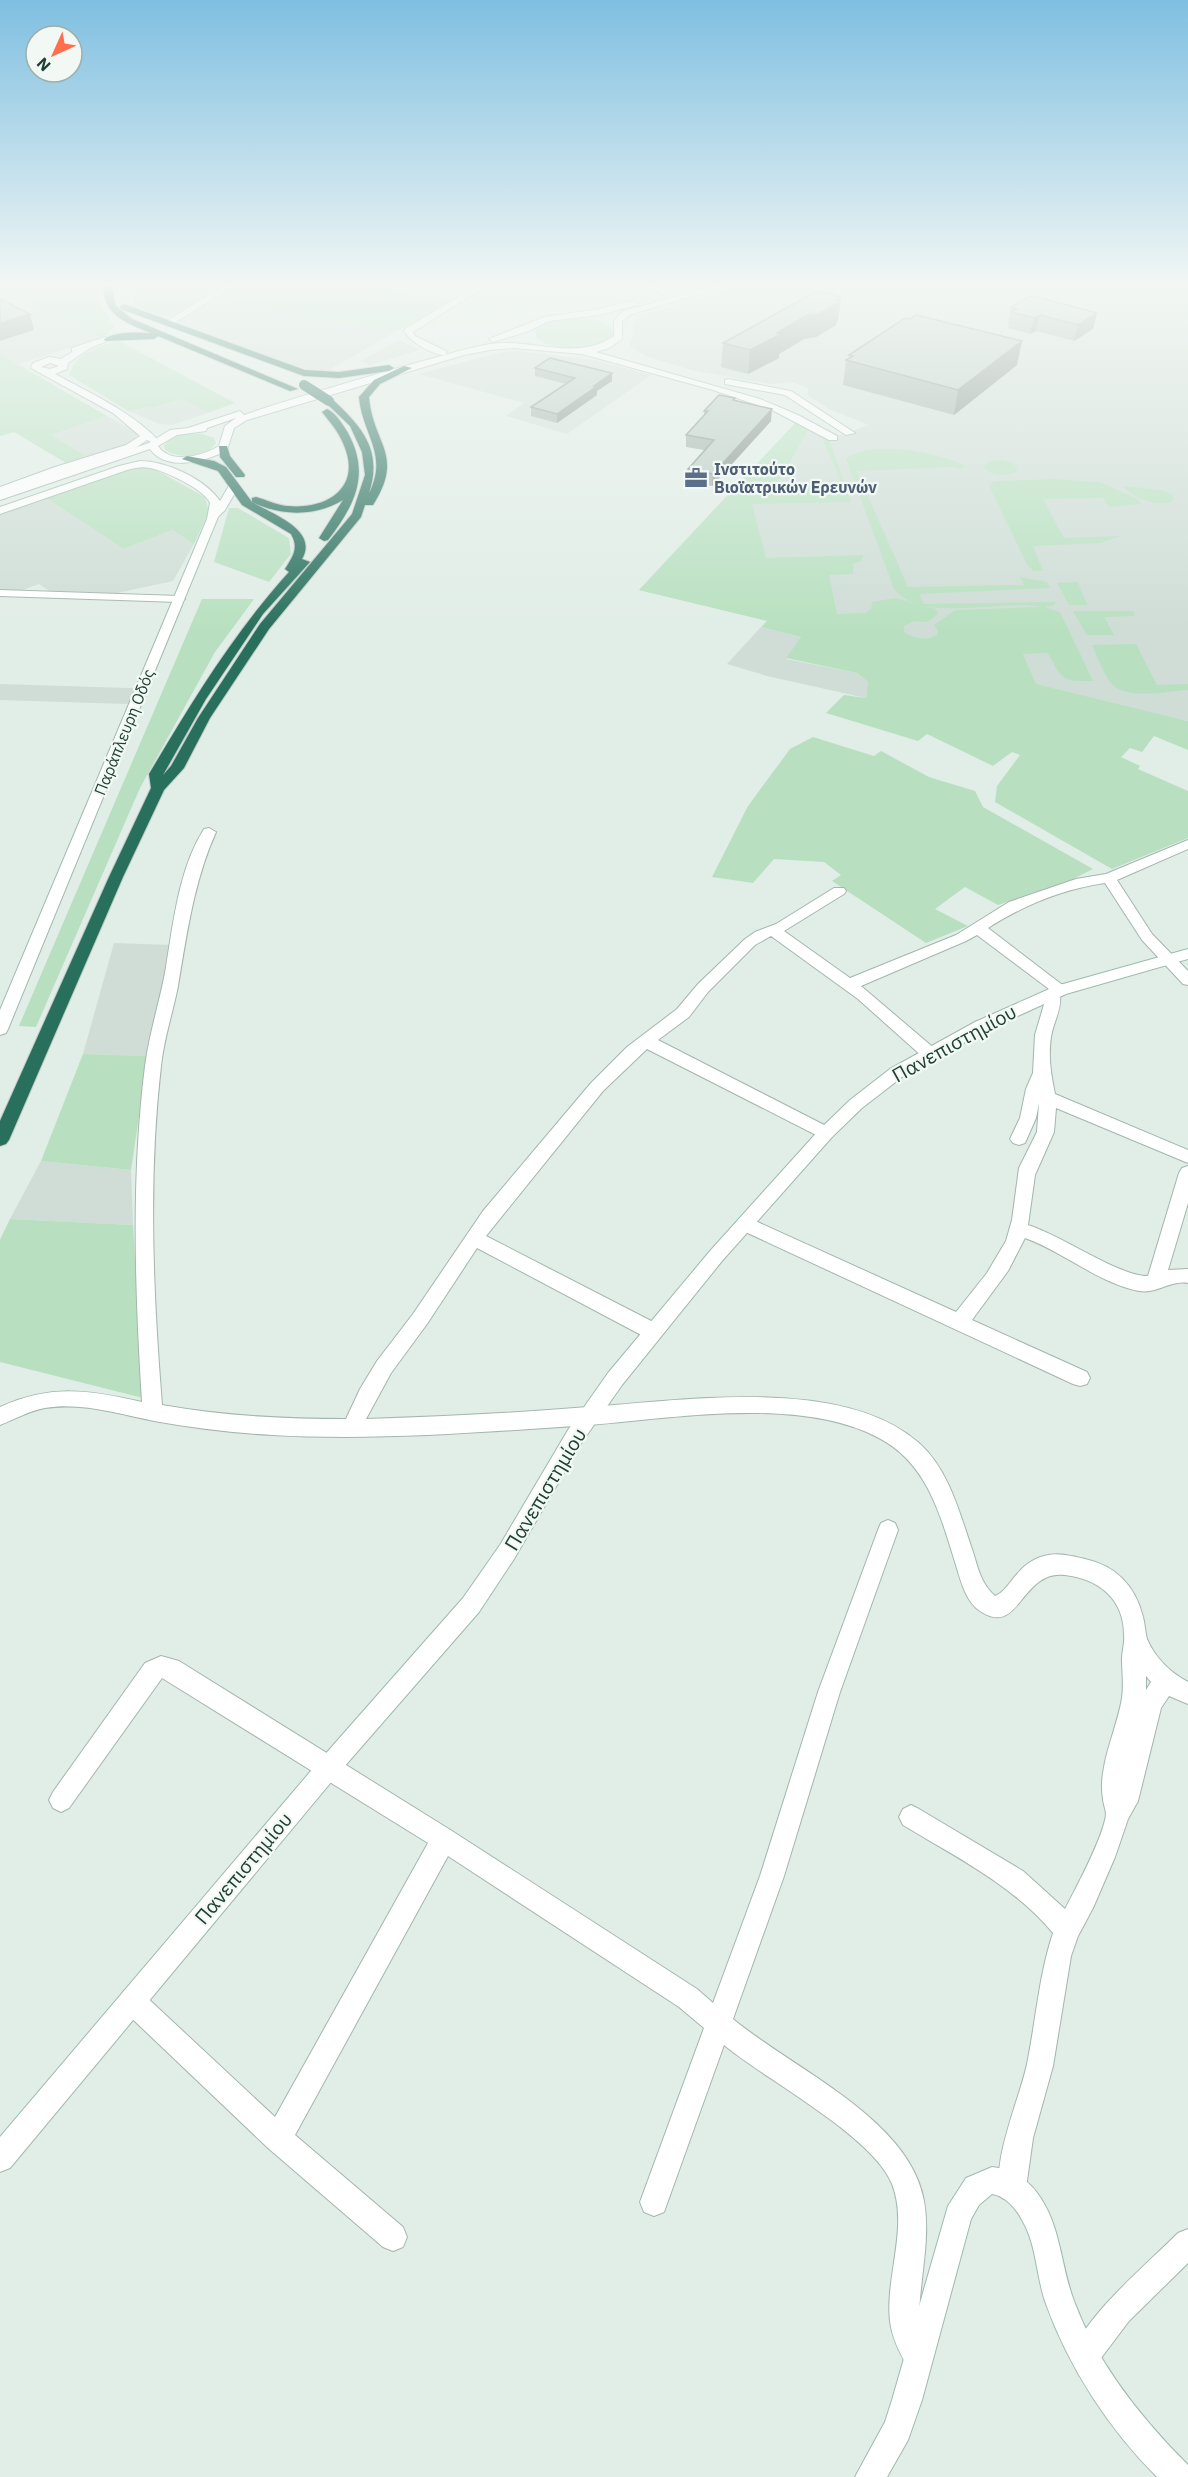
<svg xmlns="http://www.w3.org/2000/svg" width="1188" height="2477" font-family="'IBM Plex Sans',sans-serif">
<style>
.built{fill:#cfddd6}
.green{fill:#b8e0c0}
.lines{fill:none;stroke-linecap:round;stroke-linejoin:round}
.stream{stroke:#83d0d7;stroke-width:2}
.street-casing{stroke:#a3b6ae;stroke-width:2}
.secondary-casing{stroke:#9ebaae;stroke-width:2}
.highway-casing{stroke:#c0cac6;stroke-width:2}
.street{fill:#fff;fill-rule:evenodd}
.secondary{fill:#fff;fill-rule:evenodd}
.highway{fill:#286f5c;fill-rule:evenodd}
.highway-bridge-casing{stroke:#c0cac6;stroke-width:10;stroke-linecap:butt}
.highway-bridge{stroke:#286f5c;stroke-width:10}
.wall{fill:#9daca5}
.shaded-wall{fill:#7f8c86}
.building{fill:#b6c8c0;stroke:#7f8c86;stroke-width:1.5}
.labels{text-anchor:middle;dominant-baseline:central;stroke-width:4.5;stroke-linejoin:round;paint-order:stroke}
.far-service-label{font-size:16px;font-weight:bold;fill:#4e5e75;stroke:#f2f9f5;text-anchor:start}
.far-street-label{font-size:16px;fill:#1f4035;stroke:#f2f9f5}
.street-label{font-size:20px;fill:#1f4035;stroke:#f2f9f5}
</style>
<rect width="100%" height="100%" fill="#e1ede7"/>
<g class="built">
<path d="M747 285H1188V721L639 590 797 421 829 439 869 425 829 409 807 395 809 389 801 385 792 382 770 384 695 371 648 357 631 347 630 342 634 333 632 326 638 316Z"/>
<path d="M11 293 101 338 18 364 0 354V297Z"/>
<path d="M212 299 287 312 395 332 324 373 299 367 175 321Z"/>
<path d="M399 340 420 350 370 365 361 361Z"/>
<path d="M517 351 594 360 651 375 567 434 506 416 524 403 419 374 502 352Z"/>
<path d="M181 399 208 413 172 425 160 424 128 411 150 407 153 408Z"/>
<path d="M107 416 138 433 135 441 88 458 51 435Z"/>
<path d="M46 498 124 549 172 530 194 544 173 581 108 595 52 593 39 584 20 591 0 590V515Z"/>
<path d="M761 627 801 637 786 659 857 673 868 682 866 698 767 676 727 664Z"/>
<path d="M0 684 127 688H135L128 704 0 700Z"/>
<path d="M114 943 171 945 148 1056 83 1054Z"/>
<path d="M41 1161 131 1170 133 1225 10 1219Z"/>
</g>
<g class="green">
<path d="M0 285H98C97 303 105 313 114 327L108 334 101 338 11 293 0 297Z"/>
<path d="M132 285H226L174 316C160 317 146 312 135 303L130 288Z"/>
<path d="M235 285H360L453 302 395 332 212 299Z"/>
<path d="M564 318C579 318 609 316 614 334 601 353 551 353 536 337V329L547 322Z"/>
<path d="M119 341 235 403 208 413 181 399 153 408 150 407 128 411 69 375C77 351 96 347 119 341Z"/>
<path d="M0 354 107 416 51 435 86 456 66 463 14 432 0 436Z"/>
<path d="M797 421 810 427 778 482 845 491 820 433 829 439 851 502 752 504 766 558 864 555 861 561 853 564V574L829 575 837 614 866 613 871 609 872 602 895 598 936 609 938 614 928 622 914 621 904 626V632C914 639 926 641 937 635L938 631 934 625 955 610 1041 607C1005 599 920 624 894 589L846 459C870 439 935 452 962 464L965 466 960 469 954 467 857 471 908 587 1024 585 1020 577 1047 582 1050 588 919 594 924 604 1056 602 1053 606 1044 607 1060 612 1093 681C1061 681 1063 681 1048 653L1023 654 1036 684 1188 721V750L1154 736 1142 752 1130 748 1121 757 1140 766 1138 769 1188 791V838L1112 869 995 802 997 786 1020 755 1012 752 993 766 927 734 918 741 826 713 844 695 866 698 868 682 857 673 786 658 801 637 761 627 767 621 639 590Z"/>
<path d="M186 433 203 434 214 438 216 443C206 458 179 459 165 450L164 445 171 438Z"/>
<path d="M1000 460 1011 462 1017 467 1016 472C1005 477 991 476 983 467L990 461Z"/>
<path d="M144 467 156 470 205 497 209 512 194 544 172 530 124 549 46 498 130 469Z"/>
<path d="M1055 479 1100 482 1139 500 1141 504 1109 507 1103 498 1043 499 1064 538 1121 536 1100 543 1033 546 1043 571H1034L1028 566 989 486 994 481Z"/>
<path d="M1122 486 1161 490 1172 494 1174 500C1159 510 1134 497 1122 486Z"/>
<path d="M229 508H238L289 538 291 554 269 582 214 562Z"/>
<path d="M1078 582 1087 605H1069L1057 583Z"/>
<path d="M202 599H254L215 652 140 788 36 1027 19 1026Z"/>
<path d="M1073 611H1133L1135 616 1104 617 1114 635H1087Z"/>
<path d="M1136 644 1157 685 1188 684V690C1168 691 1124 701 1111 683 1102 672 1098 657 1092 645Z"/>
<path d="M813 737 874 756 881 751 929 777 975 791 983 807 1093 869 1065 883 998 905 965 887 935 909 968 926 926 943 832 881 841 875 824 862 774 859 753 883 712 877 748 806 790 749Z"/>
<path d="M83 1054 148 1056 131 1170 41 1161Z"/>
<path d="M10 1219 133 1225 143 1398 0 1362V1240Z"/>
</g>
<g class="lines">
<path class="stream" d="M0 286 3 285"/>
<g class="street-casing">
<g id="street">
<path d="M225 285H235L171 325 164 323Z"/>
<path d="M478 285H488L413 332 415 336 446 351V355C434 356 410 342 404 331L405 329Z"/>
<path d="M105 337 112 339 90 348 68 363 67 369 55 374C90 393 132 412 158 440L153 443 147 440 134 449 0 494V487L55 467 126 445 140 436 113 413 31 368 33 363 49 357 61 359 72 352V348ZM50 363 59 366 50 369 41 367Z"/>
<path d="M0 590 179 596 185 599 179 602 0 596Z"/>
<path d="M209 828 216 832C194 881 187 933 178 986 173 1012 164 1038 161 1066 148 1179 153 1292 162 1405 223 1416 285 1419 346 1419L360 1389 377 1361 413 1314 483 1211 591 1083 627 1047 677 1009 698 984 745 939 755 932 776 924 834 888H844L846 891 844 894 784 931 850 978 956 935 1009 902 1076 879 1106 874 1188 840V849L1117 880 1152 934 1188 971V985L1183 984 1142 940 1105 883C1063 889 1024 905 988 928L1069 990 1066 994 1060 995C1062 1009 1053 1023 1051 1037 1048 1057 1051 1074 1055 1094L1188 1150V1163L1056 1108 1054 1132 1035 1175 1028 1225C1061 1235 1120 1277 1148 1276L1179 1173 1182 1168 1188 1166V1203L1168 1270 1188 1269V1283C1169 1280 1158 1294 1139 1291 1098 1283 1064 1252 1025 1238L1008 1271 972 1320 1087 1372 1090 1378 1087 1384 1080 1386 1073 1384 739 1229 736 1224 739 1219 745 1217 751 1219 956 1312 987 1273 1006 1241 1012 1220 1019 1168 1037 1132 1039 1103 1036 1118 1025 1143 1019 1145 1013 1143 1010 1139 1020 1118 1026 1089 1033 1073 1035 1035 1045 1001 1044 993 1049 989 977 935 966 941 861 986 935 1049 937 1053 935 1057H923L858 999 771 936 755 945 708 992 689 1017 658 1040 832 1129 834 1133 832 1137 826 1139 820 1137 647 1049 603 1091 486 1236 659 1325 661 1331 659 1337 652 1339 645 1337 477 1248 427 1324 391 1373 366 1419C440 1417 514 1413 588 1407 683 1401 842 1375 919 1443 950 1471 960 1515 973 1552 978 1568 981 1584 995 1596 1012 1589 1015 1564 1044 1556 1057 1552 1071 1556 1085 1559 1116 1566 1135 1585 1143 1617 1145 1624 1145 1632 1147 1639 1155 1658 1171 1673 1188 1682V1704L1169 1696 1161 1708 1138 1801 1128 1819 1115 1857 1093 1908 1078 1936 1071 1956 1053 2066 1033 2138 1026 2188 1022 2198 1012 2202 1002 2198C989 2166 1020 2098 1027 2064 1036 2020 1039 1975 1053 1933 1013 1885 956 1857 903 1825L899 1817 903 1809 911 1805 919 1809 1023 1871 1065 1909C1076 1888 1104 1836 1106 1814 1106 1811 1103 1802 1103 1799 1101 1788 1102 1777 1104 1767 1108 1744 1118 1722 1122 1698 1124 1685 1122 1672 1122 1659 1122 1651 1125 1643 1124 1635 1124 1599 1099 1579 1065 1575 1020 1570 1020 1638 980 1611 965 1601 960 1578 955 1562 940 1514 927 1463 879 1438 799 1396 676 1418 589 1425 484 1432 377 1441 272 1435 233 1433 193 1428 154 1421 118 1414 82 1402 45 1408 29 1411 15 1419 0 1425V1407C51 1384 89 1390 142 1402 135 1290 131 1178 145 1066 149 1035 159 1004 165 973 173 926 178 870 204 829ZM1146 1676 1151 1682 1146 1690Z"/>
<path d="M888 1520 895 1523 898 1530 840 1692 784 1876 733 2019C793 2069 910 2119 924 2201 931 2240 919 2281 919 2320L922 2336 933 2357 928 2367 918 2372 908 2367C899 2352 892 2338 890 2321 885 2276 909 2228 892 2184 873 2136 766 2080 724 2045L664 2212 654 2216 644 2212 640 2202 704 2028 679 2007 448 1856 295 2135 403 2227 407 2237 403 2247 393 2251 383 2247 268 2148 123 2010 119 2001 123 1992 132 1988 141 1992 275 2117 428 1843 162 1678 69 1808 61 1812 53 1808 49 1800 53 1792 145 1663 161 1656 179 1661 452 1831 697 1989 713 2003 760 1876 818 1692 878 1530 881 1523Z"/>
<path d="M1188 2229V2263L1129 2321 1095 2366 1085 2371 1075 2366 1070 2356C1089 2312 1144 2267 1178 2233Z"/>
</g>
</g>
<g class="secondary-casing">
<g id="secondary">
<path d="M640 285H652L671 293 664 295Z"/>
<path d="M717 285H730L629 315 622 322V339L609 348 596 352 760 399 798 415 837 436V440H829L772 410 713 390 582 354 514 348 490 350 464 355 247 420 234 428 227 450C206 462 166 472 150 449L0 500V493L149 443 170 430 188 428 240 411 244 415C302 395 361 379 419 362 443 356 466 348 490 344 532 338 577 362 614 336V321L623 311ZM236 418 225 426 219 446C202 456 171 465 158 446L177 435 206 431 207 428Z"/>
<path d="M634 300 638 303 637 305 599 315 549 321 529 331 493 342 489 339 544 317 599 309Z"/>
<path d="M728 379 791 391 855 433 846 435 785 395 725 384V380Z"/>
<path d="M140 461C166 461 205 479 220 501L230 484 239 486 225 510 218 517 8 1029 6 1033 0 1035V1010L207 519 210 503C204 489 165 471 150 468 142 466 134 468 127 470L0 514V507L119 466Z"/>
<path d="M1188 949V959L1066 994 987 1030 902 1077 862 1108 832 1137 722 1261 622 1385 582 1442 514 1559 479 1612 337 1775 10 2168 0 2172V2137L321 1759 463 1598 500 1545 568 1430 608 1373 710 1251 820 1129 850 1100 890 1069 975 1022 1056 986Z"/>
<path d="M992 2167C1011 2169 1029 2180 1040 2197 1061 2228 1061 2267 1074 2301 1097 2363 1141 2418 1188 2465V2477H1157C1109 2429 1069 2368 1046 2304 1036 2277 1037 2245 1022 2220 1016 2208 1005 2196 992 2194L979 2205 971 2219 922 2400 908 2440 887 2477H855L885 2422 892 2400 948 2206 966 2178Z"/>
</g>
</g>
<g class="highway-casing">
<g id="highway">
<path d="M103 285H111L116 306 132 319 298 389 290 391 158 336 154 339 105 341 104 339C115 332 136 332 151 333 126 323 103 315 103 285Z"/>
<path d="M124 304 305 370 339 372 389 365 394 368 389 371 339 378 304 376 121 309 120 307Z"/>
<path d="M404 366 412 368 380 384 369 397C373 445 405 454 373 505H365L361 517 269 629 210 718 184 768 164 790 123 877 9 1140 6 1144 0 1146V1121L109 877 151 788 149 774C192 702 233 634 289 572L285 569C293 556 299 548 291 534L242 505 218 471 182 459 187 456 214 461 226 467 252 502V498L256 497C267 500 276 505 287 506 328 510 363 487 343 443 338 431 330 422 322 412L327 409C336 413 343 425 348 433 371 475 354 506 328 540L324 541 319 538 343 500C315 517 281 516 252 502 272 514 319 530 302 559L310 562 263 614 206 699 163 775 171 766 198 718 260 624 352 514 365 475 362 452 350 426 324 401 332 399C362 427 383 450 369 493 389 454 362 434 359 397L374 380Z"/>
<path d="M219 446H227L230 456 245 475 244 477H236L220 457Z"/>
</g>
</g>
<use href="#street" class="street"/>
<use href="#secondary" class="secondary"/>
<use href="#highway" class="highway"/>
<g class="highway-bridge-casing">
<path id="highway-bridge" d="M304 385 329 401"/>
</g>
<use href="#highway-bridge" class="highway-bridge"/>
</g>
<g class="wall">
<path d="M841 297 838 320 837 321 836 325 816 337 804 339 779 354V358L748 374 721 367 723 343Z"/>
<path d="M1011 307 1097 313 1093 329 1074 341 1036 331 1030 334 1008 328 1009 323H1008Z"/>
<path d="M849 355 1017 365 954 415 843 385 846 360 849 359Z"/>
<path d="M535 368 612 373V381L597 391V395L557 423 531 416V407L566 384 535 376Z"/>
<path d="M735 398V401L771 421 712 486 687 481 688 469 704 450 686 447V435L704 416V411Z"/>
</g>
<g class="shaded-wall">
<path d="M841 297 838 320 837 321 836 325 816 337 804 339 779 354V358L748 374 750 350 807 315Z"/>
<path d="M1097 313 1093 329 1074 341 1078 325Z"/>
<path d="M30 314 34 330 0 341V323Z"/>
<path d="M1040 315 1036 331 1030 334 1034 318Z"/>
<path d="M1022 341 1017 365 954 415 958 390Z"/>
<path d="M612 373V381L597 391V395L557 423V414Z"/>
<path d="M772 409 771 421 712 486 713 474Z"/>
</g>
<g class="building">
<path d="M817 291 841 297 835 300 839 302 819 314 807 315 777 333 781 334 750 350 723 343Z"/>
<path d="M1028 297H1037L1097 313 1078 325 1040 315 1034 318 1011 312 1017 309 1011 307Z"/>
<path d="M0 299 30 314 0 323Z"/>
<path d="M916 315 1022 341 958 390 846 360 853 356 849 355 905 318 910 319Z"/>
<path d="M550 358 612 373 594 386H597L557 414 531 407 575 378 535 368Z"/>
<path d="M719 395 735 398 733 400 772 409 713 474 688 469 714 440 686 435 708 411H704Z"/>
</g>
<linearGradient id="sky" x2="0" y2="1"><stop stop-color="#7fbfe1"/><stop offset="0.45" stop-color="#f2f7f4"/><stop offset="1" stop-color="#f2f7f4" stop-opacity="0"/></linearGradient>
<rect width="1188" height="632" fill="url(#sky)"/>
<defs>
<g id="office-bare" transform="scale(1.8)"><path d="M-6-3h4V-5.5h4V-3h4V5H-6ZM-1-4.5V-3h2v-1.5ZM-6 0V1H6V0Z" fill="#5c6f8a" stroke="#f2f9f5" stroke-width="2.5" paint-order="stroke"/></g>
</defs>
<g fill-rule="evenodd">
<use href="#office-bare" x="696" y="478"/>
</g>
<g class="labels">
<g class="far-service-label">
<text x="714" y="469">Ινστιτούτο<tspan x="714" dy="18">Βιοϊατρικών Ερευνών</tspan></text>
</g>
<g class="far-street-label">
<text transform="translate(124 732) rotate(-68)">Παράπλευρη Οδός</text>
</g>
<g class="street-label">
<text transform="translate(954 1043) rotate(-29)">Πανεπιστημίου</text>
<text transform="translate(545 1489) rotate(-59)">Πανεπιστημίου</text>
<text transform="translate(243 1868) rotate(-50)">Πανεπιστημίου</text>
</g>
</g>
<g transform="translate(54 54) rotate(225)"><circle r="28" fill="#f2f9f5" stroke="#9eafa8" stroke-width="1.5"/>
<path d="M0-4.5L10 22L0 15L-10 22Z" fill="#ff6e4d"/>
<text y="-9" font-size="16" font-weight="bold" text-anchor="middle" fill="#1f4035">N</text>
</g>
</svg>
